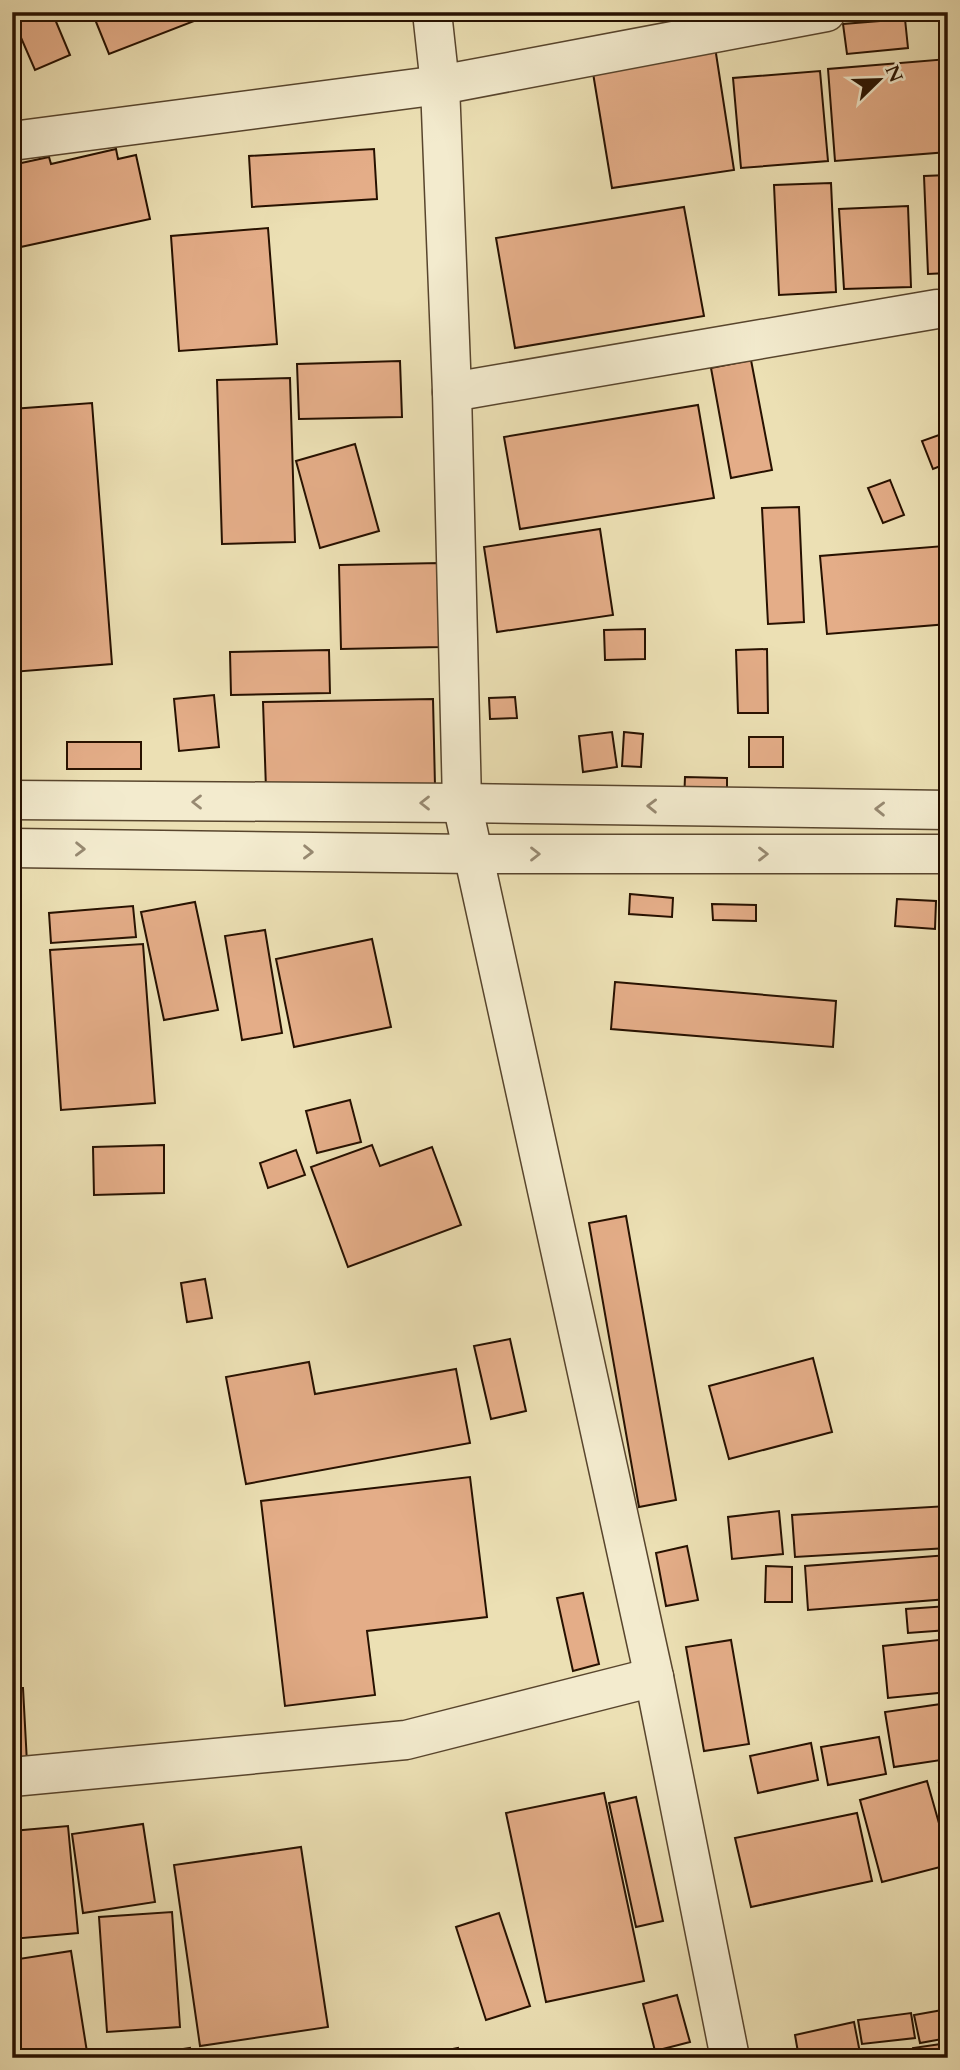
<svg xmlns="http://www.w3.org/2000/svg" width="960" height="2070" font-family="Cardo,serif">
<style>
.building{fill:#e4ad88;stroke:#271100;stroke-width:2}
.lines{fill:none;stroke-linecap:round;stroke-linejoin:round}
.minor-casing{stroke:#58452d;stroke-width:41}
.minor{stroke:#f3ebce;stroke-width:38}
.oneway{stroke:#978971}
</style>
<rect width="100%" height="100%" fill="#ece0b4"/>
<filter id="stains"><feTurbulence type="fractalNoise" baseFrequency=".00286" numOctaves="4"/><feColorMatrix values="0 0 0 0 .2 0 0 0 0 .09 0 0 0 0 .02 0 0 0 .5 -.17"/></filter>
<radialGradient id="worn" r=".72"><stop offset=".6" stop-color="#630" stop-opacity="0"/><stop offset="1" stop-color="#630" stop-opacity=".3"/></radialGradient>
<g class="building">
<path d="M12 12H52L70 55 35 70 12 17Z"/>
<path d="M92 12H200L202 18 109 54Z"/>
<path d="M905 19 908 48 847 54 843 24Z"/>
<path d="M715 47 734 170 612 188 592 67Z"/>
<path d="M948 59V152L835 161 828 69Z"/>
<path d="M820 71 828 161 741 168 733 78Z"/>
<path d="M116 149 118 159 136 155 150 219 16 248 12 230V165L49 157 51 164Z"/>
<path d="M374 149 377 199 252 207 249 156Z"/>
<path d="M948 175V273L928 274 924 176Z"/>
<path d="M831 183 836 292 779 295 774 185Z"/>
<path d="M908 206 911 287 844 289 839 209Z"/>
<path d="M684 207 704 316 515 348 496 238Z"/>
<path d="M268 228 277 344 179 351 171 236Z"/>
<path d="M751 360 772 470 731 478 711 368Z"/>
<path d="M400 361 402 417 299 419 297 364Z"/>
<path d="M290 378 295 542 222 544 217 380Z"/>
<path d="M92 403 112 664 12 672V409Z"/>
<path d="M698 405 714 498 520 529 504 437Z"/>
<path d="M939 435 948 458V463L933 469 922 441Z"/>
<path d="M355 444 379 531 320 548 296 461Z"/>
<path d="M890 480 904 515 883 523 868 488Z"/>
<path d="M799 507 804 622 768 624 762 508Z"/>
<path d="M600 529 613 615 497 632 484 547Z"/>
<path d="M944 546 948 624 827 634 820 556Z"/>
<path d="M440 563 442 647 341 649 339 565Z"/>
<path d="M645 629V659L605 660 604 630Z"/>
<path d="M767 649 768 713H738L736 650Z"/>
<path d="M329 650 330 693 231 695 230 652Z"/>
<path d="M214 695 219 747 179 751 174 699Z"/>
<path d="M515 697 517 718 490 719 489 698Z"/>
<path d="M433 699 435 786 266 789 263 702Z"/>
<path d="M612 732 617 767 583 772 579 736Z"/>
<path d="M624 732 643 734 641 767 622 766Z"/>
<rect x="749" y="737" width="34" height="30"/>
<rect x="67" y="742" width="74" height="27"/>
<path d="M685 777 727 778V803L684 802Z"/>
<path d="M630 894 673 898 672 917 629 914Z"/>
<path d="M897 899 936 901 935 929 895 926Z"/>
<path d="M195 902 218 1010 164 1020 141 912Z"/>
<path d="M712 904 756 905V921L713 920Z"/>
<path d="M133 906 136 937 51 943 49 913Z"/>
<path d="M265 930 282 1033 242 1040 225 936Z"/>
<path d="M372 939 391 1027 294 1047 276 959Z"/>
<path d="M143 944 155 1103 61 1110 50 950Z"/>
<path d="M615 982 836 1001 833 1047 611 1029Z"/>
<path d="M350 1100 361 1142 317 1153 306 1111Z"/>
<path d="M164 1145V1193L94 1195 93 1147Z"/>
<path d="M372 1145 380 1166 432 1147 461 1225 348 1267 311 1167Z"/>
<path d="M296 1150 305 1175 268 1188 260 1163Z"/>
<path d="M626 1216 676 1500 639 1507 589 1223Z"/>
<path d="M205 1279 212 1318 187 1322 181 1283Z"/>
<path d="M510 1339 526 1411 491 1419 474 1346Z"/>
<path d="M813 1358 832 1432 729 1459 709 1386Z"/>
<path d="M309 1362 315 1394 456 1369 470 1443 246 1484 226 1377Z"/>
<path d="M470 1477 487 1617 367 1631 375 1695 285 1706 261 1501Z"/>
<path d="M948 1506V1548L795 1557 792 1515Z"/>
<path d="M779 1511 783 1554 732 1559 728 1517Z"/>
<path d="M687 1546 698 1600 666 1606 656 1553Z"/>
<path d="M948 1555V1599L808 1610 805 1566Z"/>
<path d="M766 1566 792 1567V1602H765Z"/>
<path d="M583 1593 599 1664 573 1671 557 1598Z"/>
<path d="M948 1606V1630L908 1633 906 1609Z"/>
<path d="M948 1639V1692L888 1698 883 1646Z"/>
<path d="M731 1640 749 1744 704 1751 686 1647Z"/>
<path d="M12 1688H23L27 1763 12 1764Z"/>
<path d="M948 1703V1759L894 1767 885 1712Z"/>
<path d="M879 1737 886 1774 828 1785 821 1747Z"/>
<path d="M811 1743 818 1780 758 1793 750 1756Z"/>
<path d="M927 1781 948 1855V1865L882 1882 860 1800Z"/>
<path d="M948 1782V1824L939 1783Z"/>
<path d="M604 1793 644 1981 546 2002 506 1813Z"/>
<path d="M636 1797 663 1921 636 1927 609 1803Z"/>
<path d="M857 1813 872 1881 751 1907 735 1838Z"/>
<path d="M143 1824 155 1902 83 1913 72 1834Z"/>
<path d="M68 1826 78 1933 12 1939V1831Z"/>
<path d="M301 1847 328 2027 200 2046 174 1865Z"/>
<path d="M172 1912 180 2027 107 2032 99 1917Z"/>
<path d="M499 1913 530 2006 486 2020 456 1927Z"/>
<path d="M71 1951 87 2052 52 2058H12V1960Z"/>
<path d="M677 1995 690 2042 655 2051 643 2004Z"/>
<path d="M948 2009V2038L920 2043 914 2015Z"/>
<path d="M911 2013 915 2038 862 2044 858 2020Z"/>
<path d="M854 2022 861 2058H799L795 2035Z"/>
<path d="M948 2043V2058H914L913 2048Z"/>
<path d="M190 2048 191 2058H158L157 2053Z"/>
<path d="M458 2048 460 2058H408Z"/>
</g>
<g class="lines">
<g class="minor-casing">
<g id="minor">
<path d="M432 12 440 85 452 392 462 803 654 1677 730 2058"/>
<path d="M12 141 440 85 826 12"/>
<path d="M452 392 937 309"/>
<path d="M12 800 462 803 948 810"/>
<path d="M12 848 474 854H948"/>
<path d="M12 1777 406 1740 654 1677"/>
</g>
</g>
<use href="#minor" class="minor"/>
</g>
<defs><path id="oneway-chevron" d="M-2-3.5L2.5 0L-2 3.5" fill="none" stroke-width="1.6" stroke-linecap="round" stroke-linejoin="round" transform="scale(1.75)"/></defs>
<g class="oneway">
<use href="#oneway-chevron" transform="translate(197 802) rotate(-180)"/>
<use href="#oneway-chevron" transform="translate(425 803) rotate(-180)"/>
<use href="#oneway-chevron" transform="translate(652 806) rotate(-179)"/>
<use href="#oneway-chevron" transform="translate(880 809) rotate(-179)"/>
<use href="#oneway-chevron" transform="translate(80 849) rotate(1)"/>
<use href="#oneway-chevron" transform="translate(308 852) rotate(1)"/>
<use href="#oneway-chevron" transform="translate(535 854)"/>
<use href="#oneway-chevron" transform="translate(763 854)"/>
</g>
<rect width="960" height="2070" fill="none" stroke="#ece0b4" stroke-width="42"/>
<rect x="14" y="14" width="932" height="2042" fill="none" stroke="#271100" stroke-width="3.5"/>
<rect x="21" y="21" width="918" height="2028" fill="none" stroke="#271100" stroke-width="2"/>
<g transform="translate(879 80) rotate(67)" stroke="#f3ebce" stroke-width="5" paint-order="stroke">
<path d="M0-5L12 26L0 18L-12 26Z" fill="#271100"/>
<text y="-10" font-size="19" font-weight="bold" text-anchor="middle" fill="#271100">N</text>
</g>
<rect width="100%" height="100%" filter="url(#stains)"/>
<rect width="100%" height="100%" fill="url(#worn)"/>
</svg>
